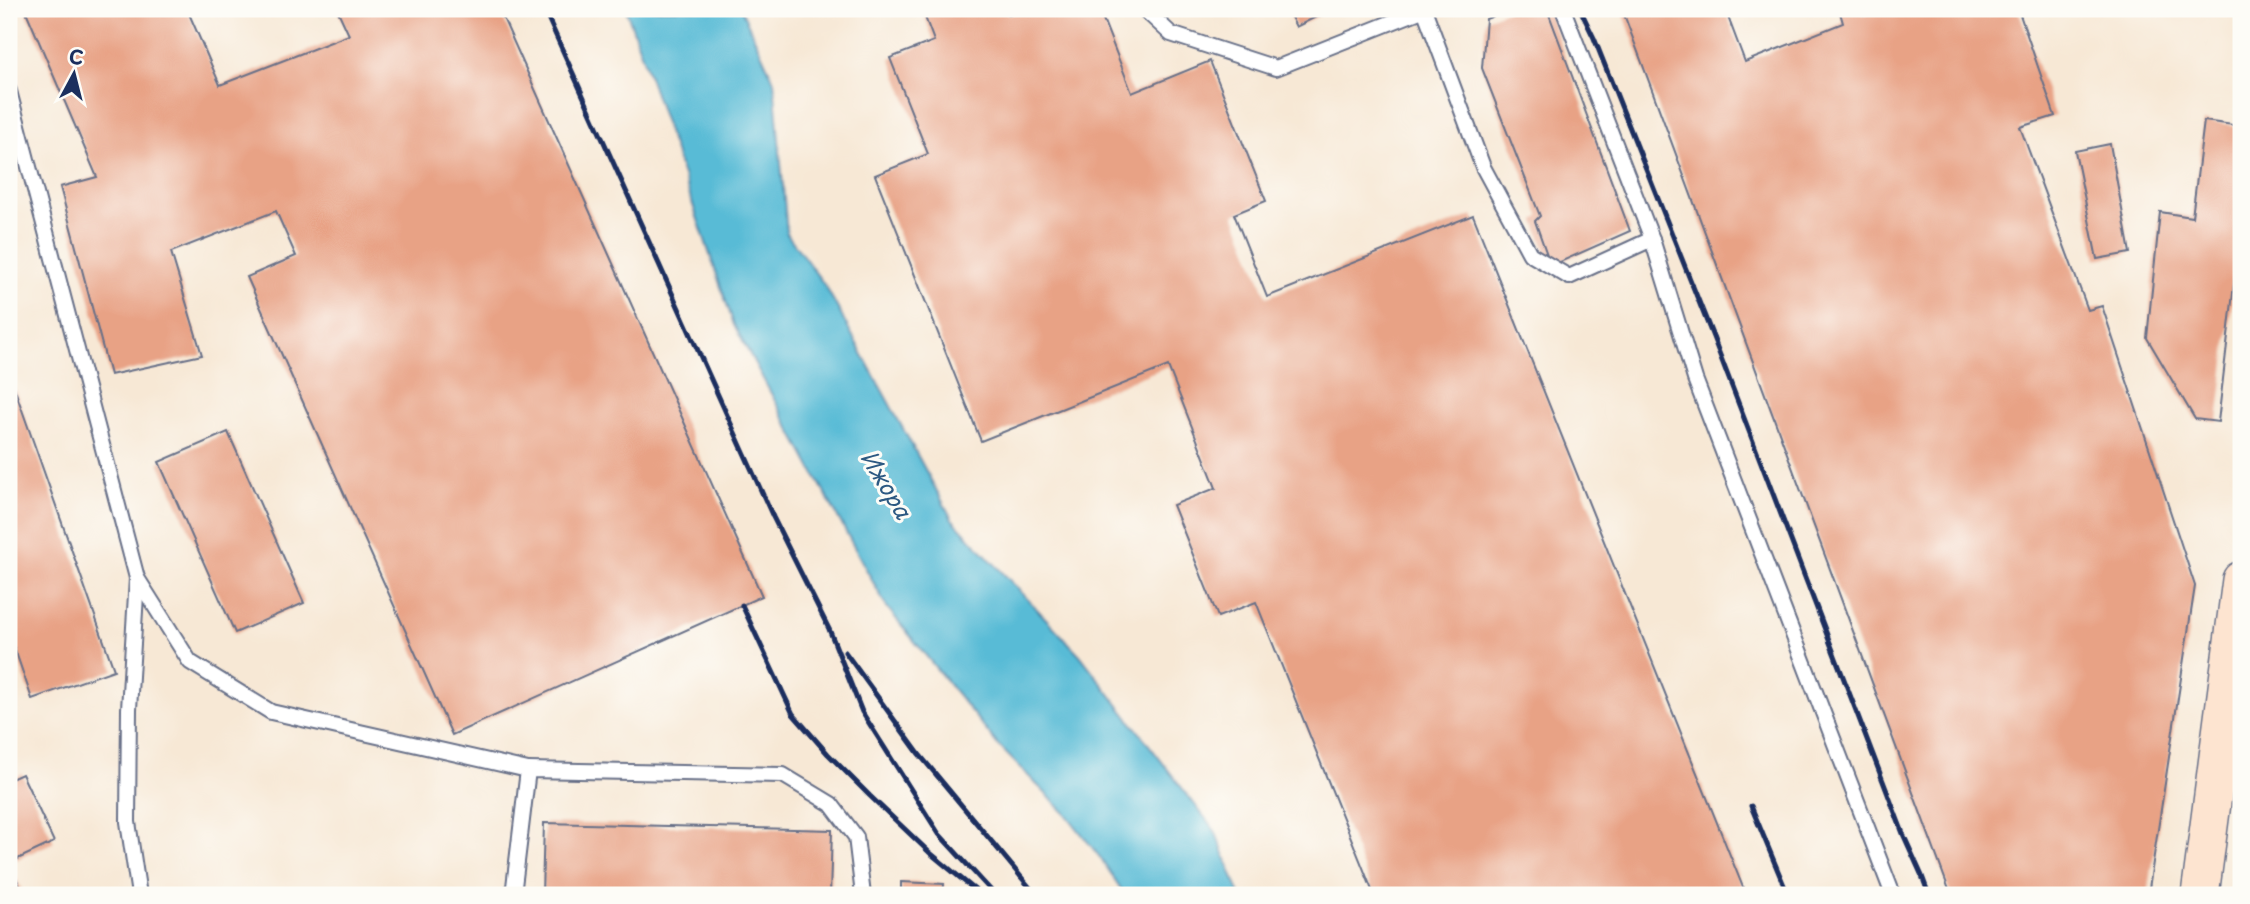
<svg xmlns="http://www.w3.org/2000/svg" width="2250" height="904" font-family="'Playpen Sans',sans-serif">
<style>
.water{fill:#58bbd6;stroke:#3a759a;stroke-width:2}
.building{fill:#e8a285}
.lines{fill:none;stroke-linecap:round;stroke-linejoin:round}
.service-casing{stroke:#687088;stroke-width:18}
.secondary-casing{stroke:#687088;stroke-width:40}
.service{stroke:#fff;stroke-width:14}
.secondary{stroke:#fde4d0;stroke-width:37}
.rail{stroke:#1b2f5e;stroke-width:5}
.labels{text-anchor:middle;dominant-baseline:central;stroke-width:6;stroke-linejoin:round;paint-order:stroke}
.water-label{font-size:23px;font-style:italic;fill:#2d5982;stroke:#fdfcf7}
</style>
<rect width="100%" height="100%" fill="#fdfcf7"/>
<filter id="ink" filterUnits="userSpaceOnUse"><feTurbulence type="fractalNoise" baseFrequency=".0143" numOctaves="2"/><feDisplacementMap in="SourceGraphic" scale="14" xChannelSelector="R" yChannelSelector="G"/><feConvolveMatrix kernelMatrix="1 2 1 2 8 2 1 2 1" color-interpolation-filters="sRGB"/></filter>
<filter id="wash" filterUnits="userSpaceOnUse"><feTurbulence type="fractalNoise" baseFrequency=".00686" numOctaves="4" result="noise"/><feDisplacementMap in="SourceGraphic" scale="28" xChannelSelector="R" yChannelSelector="G"/><feGaussianBlur stdDeviation="1.57" result="paint"/><feColorMatrix in="noise" values="0 0 0 0 0 0 0 0 0 0 0 0 0 0 0 0 0 1.4 0 .05"/><feComposite in="paint" operator="in"/></filter>
<g filter="url(#wash)">
<rect width="100%" height="100%" fill="#f7e8d5"/>
<path class="water" d="M626 9H741L774 81 787 234 826 287 952 519 1080 655 1215 831 1240 895H1125L1102 860 1066 814 998 745 886 606 734 325Z"/>
<g id="blocks">
<g class="building">
<path d="M25 9H187L220 85 349 35 337 9H499L762 596 452 735 247 277 296 256 276 211 171 252 202 355 110 375 60 187 97 177Z"/>
<path d="M922 9H1006L1009 15 1026 9H1099L1132 93 1210 61 1266 201 1234 214 1267 297 1473 215 1746 895H1374L1256 602 1218 617 1173 505 1216 488 1168 366 981 441 875 175 928 154 890 58 934 41Z"/>
<path d="M1287 9H1332L1296 27Z"/>
<path d="M1511 9H1547L1630 231 1551 266 1535 221 1540 216 1482 68 1486 19Z"/>
<path d="M1622 9H1725L1745 62 1843 23 1839 9H1861L1864 15 1879 9H2018L2055 116 2020 127 2088 310 2102 306 2195 586 2148 895H1951Z"/>
<path d="M2204 121 2241 126V224L2218 422 2195 419 2147 338 2160 212 2192 217Z"/>
<path d="M2110 144 2130 253 2097 259 2075 151Z"/>
<path d="M9 373 114 670 32 699 9 632Z"/>
<path d="M228 432 304 603 235 633 159 462Z"/>
<path d="M22 774 54 842 9 863 24 895H9V780Z"/>
<path d="M544 823 832 830 830 895H542Z"/>
<path d="M901 882 944 884 943 895H901Z"/>
</g>
</g>
</g>
<g filter="url(#ink)">
<use href="#blocks" fill-opacity="0" stroke="#687088" stroke-width="2"/>
<g class="lines">
<g class="service-casing">
<g id="service">
<path d="M1144 9 1171 34 1276 68 1425 9"/>
<path d="M1424 9 1483 167 1530 254 1569 277 1652 239"/>
<path d="M1563 9 1652 239 1695 379 1893 895"/>
<path d="M9 91 137 578 190 662 271 712 528 770"/>
<path d="M137 578 129 709 128 822 139 895"/>
<path d="M513 895 528 770 783 775 831 804 856 837 863 895"/>
</g>
</g>
<g class="secondary-casing">
<path id="secondary" d="M2200 895 2241 580"/>
</g>
<use href="#service" class="service"/>
<use href="#secondary" class="secondary"/>
<g class="rail">
<path d="M544 9 773 517 829 629 862 712 939 834 995 895"/>
<path d="M1580 9 1594 38 1713 337 1904 836 1922 876 1929 895"/>
<path d="M742 605 793 714 828 754 870 796 929 852 981 895"/>
<path d="M845 652 919 754 1036 895"/>
<path d="M1751 806 1788 895"/>
</g>
</g>
</g>
<g class="labels">
<g class="water-label">
<text transform="translate(887 484) rotate(59)">Ижора</text>
</g>
</g>
<rect width="2250" height="904" fill="none" stroke="#fdfcf7" stroke-width="35"/>
<g transform="translate(74 74) rotate(7)" stroke="#fdfcf7" stroke-width="5" paint-order="stroke">
<path d="M0-5L12 26L0 18L-12 26Z" fill="#1b2f5e"/>
<text y="-10" font-size="19" font-weight="bold" text-anchor="middle" fill="#1b2f5e">С</text>
</g>
</svg>
